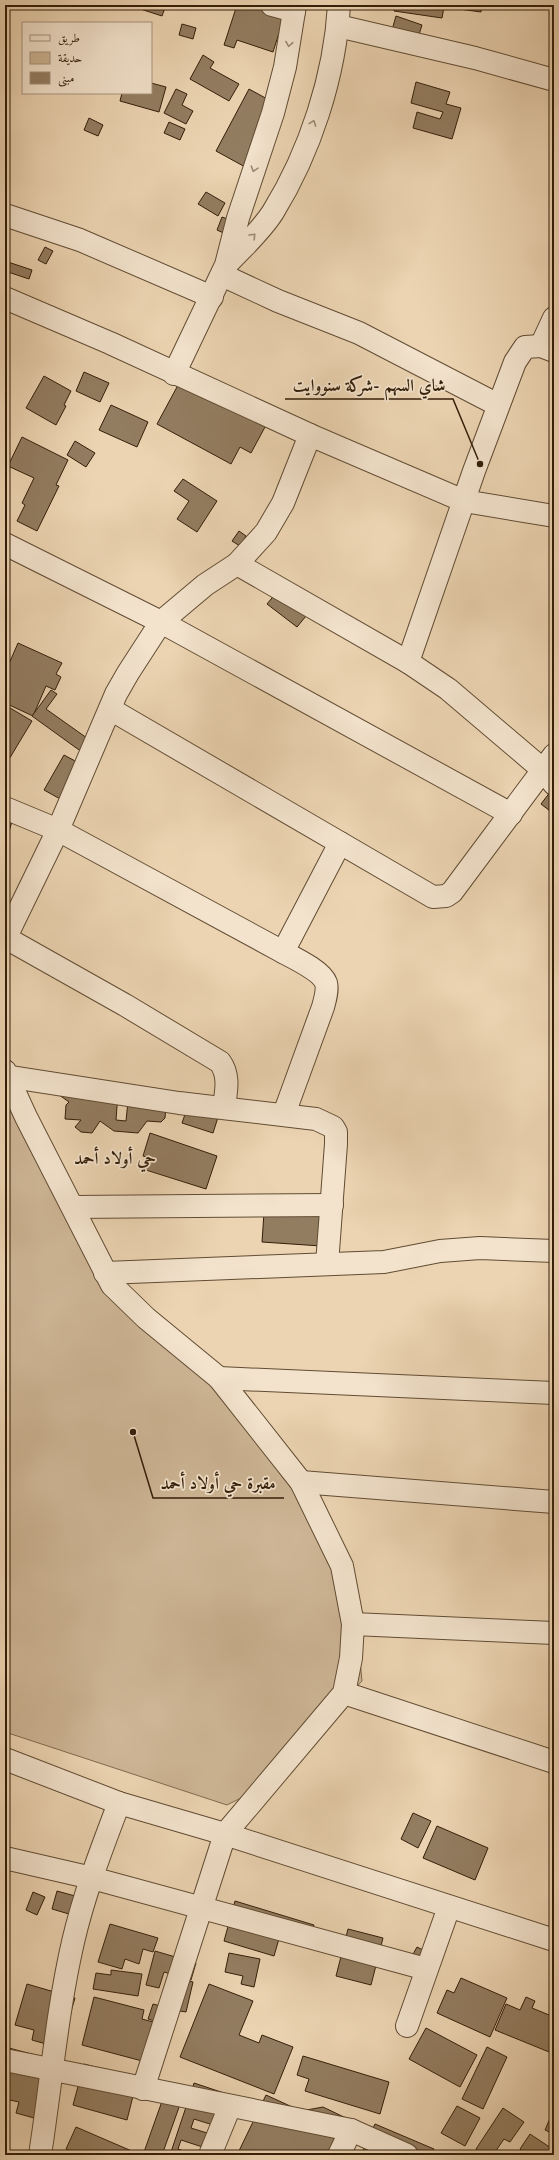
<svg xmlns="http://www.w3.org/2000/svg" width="559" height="2160" font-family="'Old Standard TT',Amiri,serif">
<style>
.green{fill:#cdb595;stroke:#806a4f}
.building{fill:#937d61;stroke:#331e09}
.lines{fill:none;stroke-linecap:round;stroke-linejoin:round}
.minor-casing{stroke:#614c33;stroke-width:24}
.minor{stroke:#f3e3cd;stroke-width:22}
.oneway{stroke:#9d8a75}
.labels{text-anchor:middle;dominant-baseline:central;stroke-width:3.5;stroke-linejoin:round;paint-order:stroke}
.neighbourhood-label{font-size:17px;font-weight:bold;fill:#331e09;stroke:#f3e3cd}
.leader{fill:none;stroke:#331e09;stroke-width:1.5}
.callout-dot{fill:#331e09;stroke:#f3e3cd;stroke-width:1.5}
.callout-label{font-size:17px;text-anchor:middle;font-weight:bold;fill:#331e09;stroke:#f3e3cd;stroke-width:3.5;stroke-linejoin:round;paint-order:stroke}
</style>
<rect width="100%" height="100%" fill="#ecd4b2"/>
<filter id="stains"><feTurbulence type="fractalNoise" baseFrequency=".005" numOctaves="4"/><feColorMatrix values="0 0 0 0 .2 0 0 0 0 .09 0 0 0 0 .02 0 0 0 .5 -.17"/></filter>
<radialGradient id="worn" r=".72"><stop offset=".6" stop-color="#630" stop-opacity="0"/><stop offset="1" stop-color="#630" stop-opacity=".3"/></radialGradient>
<path class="green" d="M5 1086 108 1290 216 1381 306 1484 352 1576 362 1681 261 1788 227 1805 5 1732Z"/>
<g class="building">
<path d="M128 5H166L162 16Z"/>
<path d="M237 5H288L273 52 237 40 234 48 224 45Z"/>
<path d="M394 5H482L481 12 444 7 442 18 394 11Z"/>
<path d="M396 16 422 25 418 38 392 30Z"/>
<path d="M182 24 196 28 193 39 179 35Z"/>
<path d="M203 55 214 62 210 68 239 84 229 101 190 79Z"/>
<path d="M416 82 450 92 446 104 461 108 452 139 413 128 417 112 440 119 443 112 411 103Z"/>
<path d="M151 83 166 87 159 112 120 101 122 93H151Z"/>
<path d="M176 89 187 94 182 105 193 111 186 124 164 113Z"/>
<path d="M249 89 280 106 247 168 216 151Z"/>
<path d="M89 118 103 125 98 136 84 130Z"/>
<path d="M169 122 185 129 180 140 164 133Z"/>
<path d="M206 192 225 203 218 216 198 204Z"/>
<path d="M222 217 233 221 228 235 217 230Z"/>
<path d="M45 247 53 251 46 264 38 260Z"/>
<path d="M5 261 32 270 29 279 5 271Z"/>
<path d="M84 372 109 383 100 402 76 391Z"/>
<path d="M184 374 272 414 251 453 240 447 231 464 157 424Z"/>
<path d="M44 376 71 391 64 405 66 406 56 425 26 408Z"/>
<path d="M111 405 148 422 137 447 99 430Z"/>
<path d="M22 437 68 460 56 485 59 486 37 531 17 521 25 505 22 503 34 478 8 466Z"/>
<path d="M75 441 95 453 86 467 67 455Z"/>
<path d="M183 479 217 501 197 532 177 519 189 501 174 491Z"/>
<path d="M239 531 246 536 240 546 232 541Z"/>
<path d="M276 593 306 616 297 627 267 604Z"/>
<path d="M18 643 62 663 56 674 61 677 55 690 46 686 33 716 5 703V673Z"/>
<path d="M51 690 57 694 46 709 94 743 86 755 32 716Z"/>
<path d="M5 705 32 721 5 766Z"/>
<path d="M64 755 90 769 71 805 44 790Z"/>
<path d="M554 787V814L541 804Z"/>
<path d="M5 816 13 818 5 845Z"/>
<path d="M34 1077 120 1102 117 1106 116 1120 126 1121 129 1091 167 1094 165 1118 161 1122 147 1121 138 1133 114 1131 100 1121 92 1133 81 1132 75 1127 81 1120 65 1119 66 1105 69 1102Z"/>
<path d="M190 1100 220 1111 213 1133 182 1123Z"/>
<path d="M150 1133 217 1156 206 1189 146 1170 149 1158 143 1156Z"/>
<path d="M265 1198 338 1203 336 1247 262 1242Z"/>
<path d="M413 1813 431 1821 418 1848 401 1839Z"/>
<path d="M437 1826 488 1848 475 1880 423 1858Z"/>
<path d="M57 1891 75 1896 69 1914 52 1909Z"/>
<path d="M33 1892 45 1897 37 1915 26 1910Z"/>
<path d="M235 1901 314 1925 310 1940 281 1932 274 1956 224 1941Z"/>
<path d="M110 1924 158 1938 153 1952 143 1949 139 1964 125 1959 122 1969 98 1962Z"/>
<path d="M348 1929 383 1938 371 1985 336 1976Z"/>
<path d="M417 1947 427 1952 422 1961 412 1956Z"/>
<path d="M155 1951 196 1963 191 1980 164 1972 159 1988 146 1985Z"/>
<path d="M229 1953 260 1959 254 1987 241 1984 243 1976 225 1972Z"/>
<path d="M111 1970 142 1974 138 1996 93 1989 96 1973 111 1975Z"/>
<path d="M461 1978 507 1998 490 2037 437 2013 447 1990 454 1993Z"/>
<path d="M187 1980 193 1982 186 2012 180 2011Z"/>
<path d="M27 1984 75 1998 60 2048 32 2040 34 2030 15 2025Z"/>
<path d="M209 1984 253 2001 239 2035 259 2043 262 2035 293 2047 274 2094 180 2057Z"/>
<path d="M94 1997 144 2010 142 2019 171 2027 161 2066 82 2045Z"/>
<path d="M526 1997 535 2001 532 2008 554 2017V2054L495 2030 506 2004 520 2010Z"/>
<path d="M153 2004 176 2010 172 2026 148 2019Z"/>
<path d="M426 2028 477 2055 460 2087 409 2059Z"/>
<path d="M487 2047 507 2057 483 2109 462 2099Z"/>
<path d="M9 2048 61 2062 52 2123 16 2113 19 2102 5 2099V2064Z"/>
<path d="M303 2056 389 2082 380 2114 305 2091 309 2079 297 2075Z"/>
<path d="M84 2064 155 2083 134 2092 127 2120 73 2105Z"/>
<path d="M194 2083 242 2099 232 2131 194 2119 191 2128 226 2139 221 2153 181 2140 178 2149 195 2155H170Z"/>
<path d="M166 2090 183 2096 162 2155H154L144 2152Z"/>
<path d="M266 2095 301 2111 323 2107 348 2119 332 2153 323 2155H237Z"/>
<path d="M457 2106 480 2118 465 2146 441 2133Z"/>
<path d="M503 2108 524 2122 510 2142 504 2139 493 2155H485L476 2149Z"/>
<path d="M554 2109V2134L545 2130Z"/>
<path d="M375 2124 434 2149 431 2155H361Z"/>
<path d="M76 2127 141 2155H80L66 2149Z"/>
<path d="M530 2134 554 2150V2155H528L520 2149Z"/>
</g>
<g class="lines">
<g class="minor-casing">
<g id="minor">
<path d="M272 5 294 11"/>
<path d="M338 26 475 58 554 80"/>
<path d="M5 215 80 240 212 297"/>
<path d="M228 263C243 247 261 231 273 212 310 152 335 76 339 5"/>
<path d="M222 275 278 301 359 333 498 405"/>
<path d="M5 298 110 343 310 435 464 501 554 516"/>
<path d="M541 346 554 318"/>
<path d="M174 374 226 265 238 218 273 113 285 67 295 5"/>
<path d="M5 544 161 622 511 814"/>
<path d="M237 564 408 662 448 689 542 769 554 784"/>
<path d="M408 662 474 471 515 362 525 347 541 346 554 351"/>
<path d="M110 709 433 897 446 896 452 892 554 755"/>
<path d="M5 808 58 830 283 952C294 958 322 971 326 983 328 990 325 1000 323 1007L284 1114"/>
<path d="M6 938 125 1005 220 1062C230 1076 226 1091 224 1107"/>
<path d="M5 939 58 830 116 694 128 673 161 622 205 585 237 564 266 532 283 503 310 435"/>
<path d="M283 952 340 843"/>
<path d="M5 1071 26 1117 112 1285 146 1318 219 1378 301 1482 342 1566 353 1624 351 1658 344 1693 225 1834 119 1803 5 1759"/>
<path d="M5 1076 179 1103 316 1119 333 1127 336 1132V1144L327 1264"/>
<path d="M73 1207 332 1205"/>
<path d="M105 1273 384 1262 440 1251 480 1248 554 1251"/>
<path d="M219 1378 554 1393"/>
<path d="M301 1482 554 1502"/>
<path d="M353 1624 554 1633"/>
<path d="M344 1693 554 1762"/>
<path d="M5 1858 92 1878 426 1969"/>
<path d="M407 2026 449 1907"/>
<path d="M5 2060 351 2130 407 2155"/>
<path d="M143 2089 225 1834 554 1940"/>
<path d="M40 2155C51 2084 57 2012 73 1942 84 1894 102 1848 119 1803"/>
<path d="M210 2155 230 2106"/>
<path d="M339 2155 351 2130"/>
</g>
</g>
<use href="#minor" class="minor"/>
</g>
<defs><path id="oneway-chevron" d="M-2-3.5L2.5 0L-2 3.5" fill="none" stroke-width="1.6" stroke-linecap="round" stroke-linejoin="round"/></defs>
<g class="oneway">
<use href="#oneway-chevron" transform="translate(289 44) rotate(99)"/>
<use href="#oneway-chevron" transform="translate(313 123) rotate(-70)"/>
<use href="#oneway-chevron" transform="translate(254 169) rotate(108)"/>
<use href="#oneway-chevron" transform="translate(253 236) rotate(-47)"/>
</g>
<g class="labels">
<g class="neighbourhood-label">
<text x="115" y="1159">حي أولاد أحمد</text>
</g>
</g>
<path class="leader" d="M480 464L453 399H285M133 1432L153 1498H284"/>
<g class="callout-dot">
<circle cx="480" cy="464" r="4"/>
<circle cx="133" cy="1432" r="4"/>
</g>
<g class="callout-label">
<text x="369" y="391">شاي السهم -شركة سنووايت</text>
<text x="218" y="1489">مقبرة حي أولاد أحمد</text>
</g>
<rect width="559" height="2160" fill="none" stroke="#ecd4b2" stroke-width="20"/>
<rect x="6" y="6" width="547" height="2148" fill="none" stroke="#331e09" stroke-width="2"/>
<rect x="10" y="10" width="539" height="2140" fill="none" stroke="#331e09"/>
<rect x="22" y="22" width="130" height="72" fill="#f3e3cd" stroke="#a6947f"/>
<rect x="30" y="35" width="20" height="6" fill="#f3e3cd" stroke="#a6947f"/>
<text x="58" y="42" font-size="12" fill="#331e09">طريق</text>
<rect x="30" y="52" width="20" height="12" fill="#cdb595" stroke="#a6947f"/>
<text x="58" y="62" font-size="12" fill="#331e09">حديقة</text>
<rect x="30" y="72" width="20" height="12" fill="#937d61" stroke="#a6947f"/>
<text x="58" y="82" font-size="12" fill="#331e09">مبنى</text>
<rect width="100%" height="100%" filter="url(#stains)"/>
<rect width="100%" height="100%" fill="url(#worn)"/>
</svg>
